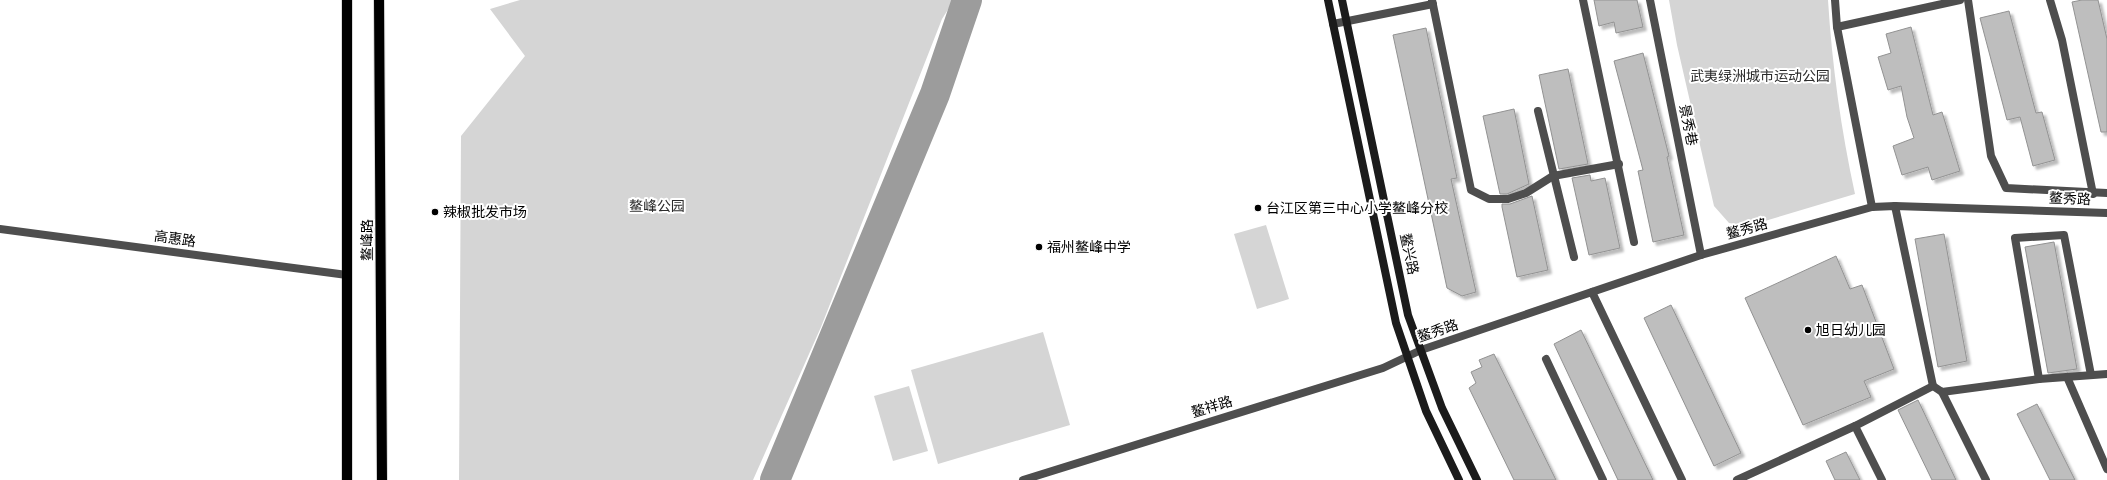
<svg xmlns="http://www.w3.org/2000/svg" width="2107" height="480" font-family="'Nunito Sans','Noto Sans SC',sans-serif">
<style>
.green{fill:#d5d5d5}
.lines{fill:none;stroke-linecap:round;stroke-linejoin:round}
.river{stroke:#9c9c9c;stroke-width:30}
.building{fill:#bebebe;stroke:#929292;filter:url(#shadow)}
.primary-casing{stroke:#dbdbdb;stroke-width:12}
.service{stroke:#4e4e4e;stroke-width:8}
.minor{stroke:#4e4e4e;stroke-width:8}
.tertiary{stroke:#4e4e4e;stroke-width:8}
.secondary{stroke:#1b1b1b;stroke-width:8}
.primary{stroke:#000;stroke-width:10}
.poi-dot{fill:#000;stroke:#fff;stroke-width:1.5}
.labels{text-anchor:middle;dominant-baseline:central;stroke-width:4;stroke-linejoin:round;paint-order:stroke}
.park-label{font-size:14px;fill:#2c2c2c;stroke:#fff}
.street-label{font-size:14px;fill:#000;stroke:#fff}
.poi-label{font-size:14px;fill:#000;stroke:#fff;text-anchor:start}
</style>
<defs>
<filter id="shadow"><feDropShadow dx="3.5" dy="3.5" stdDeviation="1" flood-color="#0004"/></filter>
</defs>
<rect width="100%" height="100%" fill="#fff"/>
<g class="green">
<path d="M520 0H954L942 19 821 327 753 480H459L461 136 525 56 490 9Z"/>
<path d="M1669 0H1828C1832 65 1841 130 1855 194L1748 226 1729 223 1714 206 1677 45Z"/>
<path d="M1266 225 1289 299 1257 309 1234 234Z"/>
<path d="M1043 332 1070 425 938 464 911 370Z"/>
<path d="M909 386 928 451 893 461 874 396Z"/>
</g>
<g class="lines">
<path class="river" d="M775 480 935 94 967 0"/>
</g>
<g class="building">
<path d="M1594 0H1637L1643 27 1616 33 1614 22 1599 26Z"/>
<path d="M2082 0H2098L2107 39V132H2101L2072 2Z"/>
<path d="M2009 11 2036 113 2042 112 2055 160 2033 166 2020 117 2007 120 1980 18Z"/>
<path d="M1911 27 1933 115 1942 112 1960 171 1932 180 1928 167 1902 175 1893 146 1914 138 1907 117 1901 86 1888 90 1878 57 1891 53 1886 34Z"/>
<path d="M1426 28 1457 178 1451 179 1476 292 1462 296 1447 288 1393 35Z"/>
<path d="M1643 53 1669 156 1667 157 1684 235 1653 242 1638 171 1643 170 1614 61Z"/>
<path d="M1568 69 1588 164 1559 169 1539 75Z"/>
<path d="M1514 109 1529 184 1507 194H1500L1483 116Z"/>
<path d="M1590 175 1591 181 1605 178 1620 248 1589 255 1572 178Z"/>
<path d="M1532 196 1548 270 1517 277 1502 207V204H1510Z"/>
<path d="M1944 234 1967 361 1938 367 1915 239Z"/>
<path d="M2054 242 2077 369 2048 373 2025 247Z"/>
<path d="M1836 256 1850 289 1862 285 1894 369 1864 381 1871 397 1803 425 1745 298Z"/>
<path d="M1671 305 1741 453 1714 466 1644 318Z"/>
<path d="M1581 330 1653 480H1618L1554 344Z"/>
<path d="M1494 354 1556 480H1514L1469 388 1476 383 1471 372 1482 367 1479 360Z"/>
<path d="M1918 400 1956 480H1932L1898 410Z"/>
<path d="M2037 404 2075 480H2050L2017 414Z"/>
<path d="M1846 452 1860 480H1835L1826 461Z"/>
</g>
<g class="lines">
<g class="primary-casing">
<g id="primary">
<path d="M379 0 382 480"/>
<path d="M347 480V0"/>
</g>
</g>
<g class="service">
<path d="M1583 0 1634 242"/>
<path d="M1968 0 1991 156 2006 188 2107 193"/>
<path d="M2050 0 2062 40 2093 194"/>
<path d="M1837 27 1960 0"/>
<path d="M1538 111 1574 257"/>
<path d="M2067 377 2107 469"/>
<path d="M2039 379 2015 238 2064 235 2091 375"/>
<path d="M1942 392 1986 480"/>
</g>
<g class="minor">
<path d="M1432 0 1471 190 1489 199H1508L1526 193 1553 176 1619 164"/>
<path d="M1333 24 1433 4"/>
<path d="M1895 206 1933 386"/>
<path d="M1592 292 1682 480"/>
<path d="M1546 359 1603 480"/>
<path d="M1855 426 1882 480"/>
<path d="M1737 480 1855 426 1933 386 1942 392 2039 379 2107 374"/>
</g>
<g class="tertiary">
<path d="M1650 0 1701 255"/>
<path d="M1835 0 1837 27 1872 207"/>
<path d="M0 229 347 275"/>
<path d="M1023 480 1383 368 1421 350 1701 255 1872 207 1895 206 2107 213"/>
</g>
<g class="secondary">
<path d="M1328 0 1396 323 1426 411 1459 480"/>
<path d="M1342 0 1408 315 1442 408 1477 480"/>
</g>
<use href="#primary" class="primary"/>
</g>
<g class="poi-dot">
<circle cx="1258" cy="208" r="4"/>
<circle cx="435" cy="212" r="4"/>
<circle cx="1039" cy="247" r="4"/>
<circle cx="1808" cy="330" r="4"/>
</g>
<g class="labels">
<g class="park-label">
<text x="1760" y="76">武夷绿洲城市运动公园</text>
<text x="657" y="206">鳌峰公园</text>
</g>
<g class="street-label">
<text transform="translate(1688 125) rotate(79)">景秀巷</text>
<text transform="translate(2070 199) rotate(2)">鳌秀路</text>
<text transform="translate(1747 229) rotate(-16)">鳌秀路</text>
<text transform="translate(175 239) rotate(8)">高惠路</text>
<text transform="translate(367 240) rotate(-90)">鳌峰路</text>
<text transform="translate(1409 254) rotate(78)">鳌兴路</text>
<text transform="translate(1438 331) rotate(-19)">鳌秀路</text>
<text transform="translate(1212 407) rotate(-17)">鳌祥路</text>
</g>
<g class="poi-label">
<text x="1266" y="208">台江区第三中心小学鳌峰分校</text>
<text x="443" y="212">辣椒批发市场</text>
<text x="1047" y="247">福州鳌峰中学</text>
<text x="1816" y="330">旭日幼儿园</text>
</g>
</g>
</svg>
